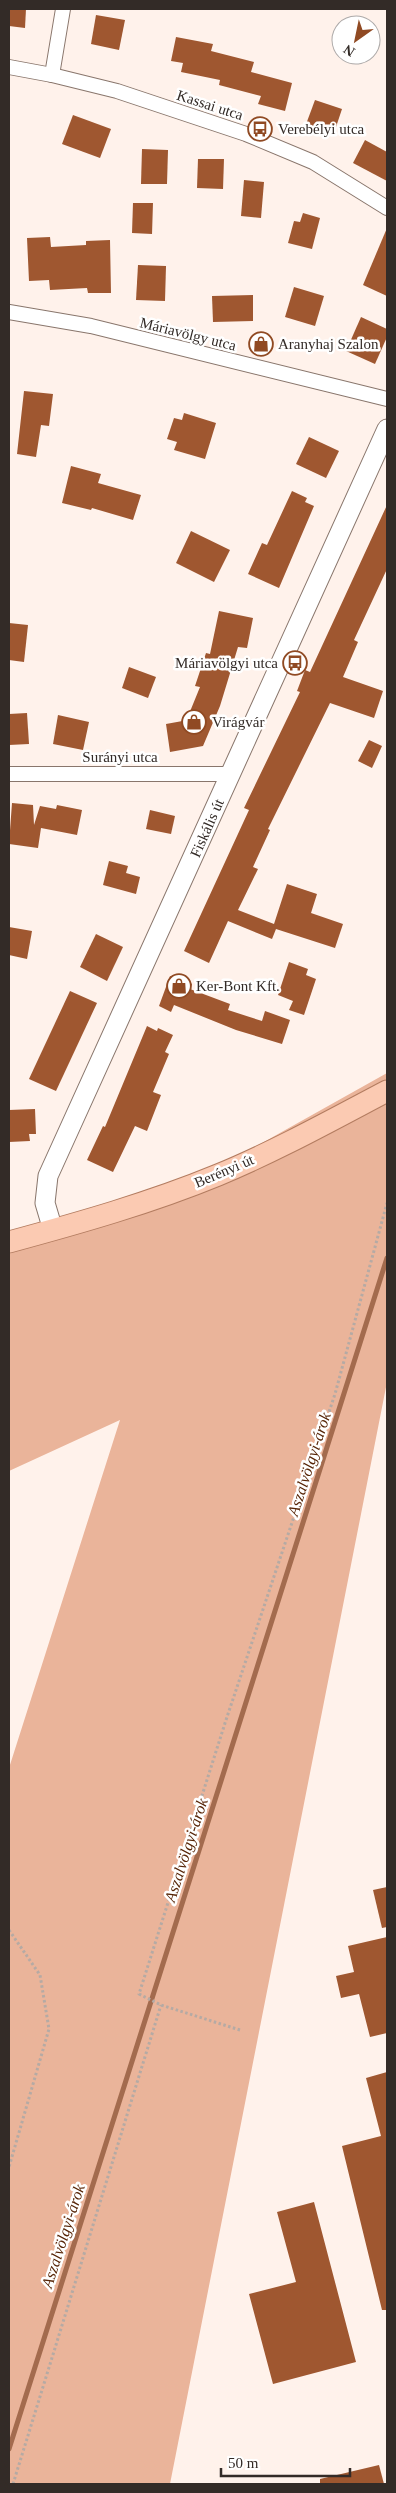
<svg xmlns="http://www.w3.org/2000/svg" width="396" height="2493" font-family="Georgia,serif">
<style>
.green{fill:#eab49a}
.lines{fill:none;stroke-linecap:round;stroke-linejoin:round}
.stream{stroke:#a36b4e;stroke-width:5}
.building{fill:#9f5730}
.street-casing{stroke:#89766c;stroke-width:16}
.secondary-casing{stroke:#89766c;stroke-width:21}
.primary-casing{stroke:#b37c60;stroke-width:23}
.path{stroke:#b5aaa4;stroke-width:3;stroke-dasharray:2.5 2.5;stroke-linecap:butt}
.street{stroke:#fff;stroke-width:14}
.secondary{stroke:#fff;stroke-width:19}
.primary{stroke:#fbcab2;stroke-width:21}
.labels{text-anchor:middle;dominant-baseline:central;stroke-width:5;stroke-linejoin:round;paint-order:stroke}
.street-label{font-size:15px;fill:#332b27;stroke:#fff}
.poi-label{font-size:15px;fill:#332b27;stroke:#fff;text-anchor:start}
.water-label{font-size:16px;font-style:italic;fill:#572507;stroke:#fff}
</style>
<rect width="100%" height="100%" fill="#fff2eb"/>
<path class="green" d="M387 1073V1382L170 2484H9V1768L120 1420 9 1471V1251L176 1191Z"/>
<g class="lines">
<path class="stream" d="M9 2449 387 1258"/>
</g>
<g class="building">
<path d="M10 9H26L25 28 9 26Z"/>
<path d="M96 15 125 20 119 50 91 44Z"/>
<path d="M176 37 213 44 211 51 254 62 251 72 292 83 285 111 258 104 261 96 219 85 220 80 181 72 183 63 171 61Z"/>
<path d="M315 100 342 109 333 136 305 127Z"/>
<path d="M73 115 111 129 100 158 62 144Z"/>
<path d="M365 140 387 152V181L353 163Z"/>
<path d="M142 149 168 150 167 184H141Z"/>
<path d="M198 159H224L223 189 197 188Z"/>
<path d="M244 180 264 182 261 218 241 216Z"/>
<path d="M133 203H153L152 234 132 233Z"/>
<path d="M303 213 320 218 312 249 288 243 294 221 300 222Z"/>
<path d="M387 228V296L363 285Z"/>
<path d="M50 237 51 247 86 245V241L110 240 111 293H88L87 288 50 290 49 280 29 281 27 238Z"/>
<path d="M138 265 166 266 165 301 136 300Z"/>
<path d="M294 287 324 296 315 326 285 317Z"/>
<path d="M253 295V321L213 322 212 296Z"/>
<path d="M361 317 387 329V337L375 364 346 351Z"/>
<path d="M24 391 53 394 49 426 41 425 36 457 17 454Z"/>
<path d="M184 413 216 423 205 459 174 450 177 442 167 439 174 418 182 420Z"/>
<path d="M309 437 339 451 326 478 296 464Z"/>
<path d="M71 466 101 474 98 483 141 495 133 520 92 508 91 510 62 503Z"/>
<path d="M292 491 307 498 305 502 314 506 279 588 248 574 262 543 267 545Z"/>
<path d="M387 505V569L354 640 358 642 343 677 383 691 374 718 330 703 268 829 270 830 253 867 258 869 238 910 274 924 287 884 317 894 311 913 343 924 335 948 276 929 272 939 228 921 209 963 184 951 249 810 244 808 300 692 297 691 305 670 310 672Z"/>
<path d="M191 531 230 550 214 582 176 563Z"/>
<path d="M219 611 253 618 247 648 238 647 220 706 203 746 170 752 166 724 199 718 189 714 200 687 195 686 206 653 210 654Z"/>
<path d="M9 623 28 625 24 662 9 660Z"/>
<path d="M129 667 156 677 148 698 122 688Z"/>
<path d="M27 713 29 744 9 745V714Z"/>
<path d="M58 715 89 722 83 750 53 744Z"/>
<path d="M369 740 382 746 372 768 358 761Z"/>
<path d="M12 803 33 805 34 825 40 806 56 809 57 805 82 810 77 835 41 828 38 848 9 844Z"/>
<path d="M150 810 175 816 171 834 146 829Z"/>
<path d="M109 861 128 866 126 873 140 877 136 894 103 885Z"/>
<path d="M9 927 32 931 27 959 9 955Z"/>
<path d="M96 934 123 947 107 981 80 967Z"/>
<path d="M289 962 308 969 306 975 316 979 304 1015 289 1010 293 1001 278 995Z"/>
<path d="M170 976 192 984 190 989 230 1004 228 1010 262 1021 265 1011 290 1020 282 1044 236 1030 174 1005 171 1012 159 1006Z"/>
<path d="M70 991 97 1003 56 1091 29 1079Z"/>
<path d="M147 1026 157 1031 158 1028 173 1035 165 1052 169 1054 153 1092 161 1095 147 1131 135 1126 113 1172 87 1160 103 1126 105 1127Z"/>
<path d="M35 1109 36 1134H29L30 1141 9 1142V1110Z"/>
<path d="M387 1887V1927L382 1928 373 1890Z"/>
<path d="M387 1937V2033L370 2037 359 1994 341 1998 336 1976 354 1972 348 1946Z"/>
<path d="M387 2072V2310H382L342 2146 381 2136 366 2078Z"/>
<path d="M314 2202 356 2362 273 2384 249 2294 296 2282 277 2212Z"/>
<path d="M379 2465 384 2484H320V2479Z"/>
</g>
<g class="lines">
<g class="street-casing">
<g id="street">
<path d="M9 67 52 75 117 91 246 134 313 162 387 208"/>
<path d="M52 75 63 9"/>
<path d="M9 312 91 326 387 399"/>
<path d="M9 774H231"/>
</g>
</g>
<g class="secondary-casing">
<path id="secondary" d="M53 1230 45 1203 48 1176 387 429"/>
</g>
<g class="primary-casing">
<path id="primary" d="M9 1242C79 1223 150 1203 218 1175 276 1151 332 1120 387 1091"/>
</g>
<g class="path">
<path d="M9 1930 40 1975 49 2029 9 2167"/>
<path d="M240 2030 161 2005 139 1994 226 1720 335 1394 387 1203"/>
<path d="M13 2484 161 2005"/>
</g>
<use href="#street" class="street"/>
<use href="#secondary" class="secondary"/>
<use href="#primary" class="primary"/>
</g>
<defs>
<g id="bus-ring" transform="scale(1.25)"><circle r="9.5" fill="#fff" stroke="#904a23" stroke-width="1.5"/><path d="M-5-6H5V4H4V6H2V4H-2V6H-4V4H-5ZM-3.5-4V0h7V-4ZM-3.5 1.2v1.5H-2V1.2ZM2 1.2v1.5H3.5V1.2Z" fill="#904a23"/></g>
<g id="shop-ring" transform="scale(1.25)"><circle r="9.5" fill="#fff" stroke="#904a23" stroke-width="1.5"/><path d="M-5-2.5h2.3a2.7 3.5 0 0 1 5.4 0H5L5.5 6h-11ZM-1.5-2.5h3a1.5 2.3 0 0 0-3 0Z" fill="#904a23"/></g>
</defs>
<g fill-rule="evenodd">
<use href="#bus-ring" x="260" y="129"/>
<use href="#shop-ring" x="261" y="344"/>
<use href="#bus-ring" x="295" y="663"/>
<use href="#shop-ring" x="194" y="722"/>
<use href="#shop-ring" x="179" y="986"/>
</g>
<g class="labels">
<g class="street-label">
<text transform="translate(210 105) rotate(18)">Kassai utca</text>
<text transform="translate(188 334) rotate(14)">Máriavölgy utca</text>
<text x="120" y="757">Surányi utca</text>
<text transform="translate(207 828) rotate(-66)">Fiskális út</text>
<text transform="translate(224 1171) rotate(-23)">Berényi út</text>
</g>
<g class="poi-label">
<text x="278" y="129">Verebélyi utca</text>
<text x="278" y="344">Aranyhaj Szalon</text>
<text x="278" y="663" text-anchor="end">Máriavölgyi utca</text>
<text x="212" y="722">Virágvár</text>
<text x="196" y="986">Ker-Bont Kft.</text>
</g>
<g class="water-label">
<text transform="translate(309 1464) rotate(-72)">Aszalvölgyi-árok</text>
<text transform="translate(186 1850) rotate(-72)">Aszalvölgyi-árok</text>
<text transform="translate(63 2236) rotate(-72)">Aszalvölgyi-árok</text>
</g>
</g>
<rect width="396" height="2493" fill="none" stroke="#332b27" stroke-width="20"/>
<g transform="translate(356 40) rotate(213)"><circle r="24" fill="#ffffff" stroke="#adaaa9"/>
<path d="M0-4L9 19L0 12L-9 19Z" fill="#904a23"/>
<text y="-8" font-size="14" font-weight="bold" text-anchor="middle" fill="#332b27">N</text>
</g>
<path d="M221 2468v8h129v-8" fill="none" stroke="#332b27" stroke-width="2.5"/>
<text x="228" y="2468" font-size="15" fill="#332b27" stroke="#ffffff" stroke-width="4" paint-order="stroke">50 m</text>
</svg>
